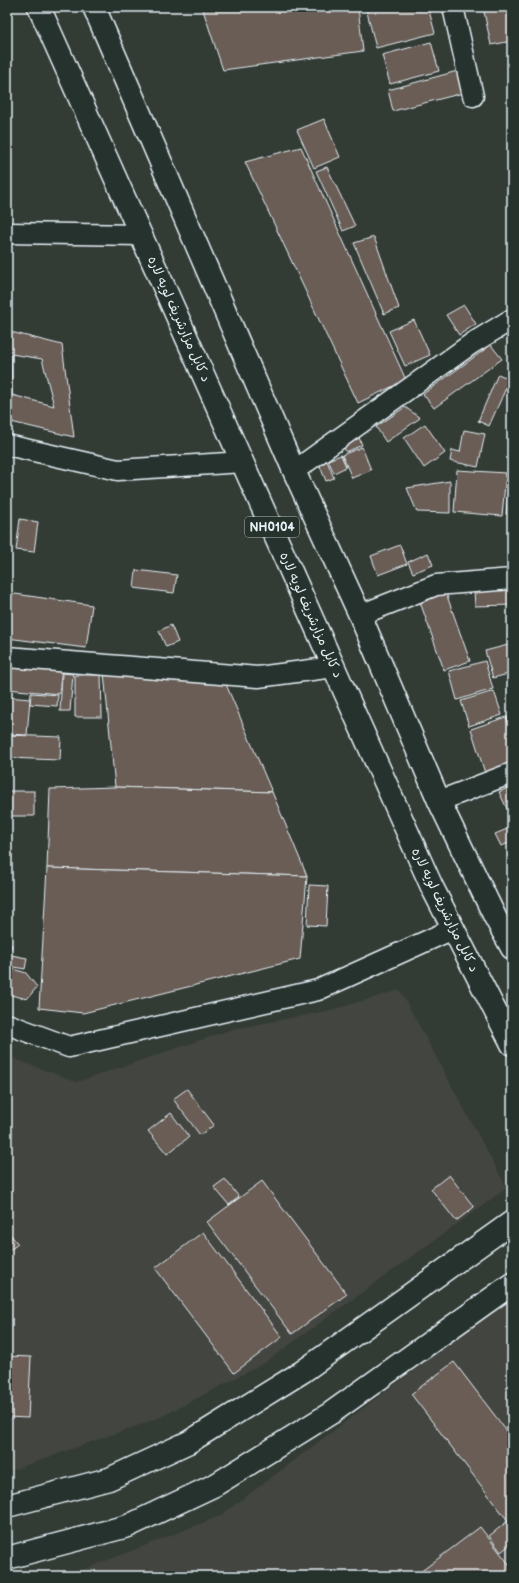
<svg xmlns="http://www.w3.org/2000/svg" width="519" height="1583" font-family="'Balsamiq Sans','Playpen Sans Arabic',sans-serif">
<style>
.built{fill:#43453f}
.building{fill:#695d55;stroke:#e8f1f8;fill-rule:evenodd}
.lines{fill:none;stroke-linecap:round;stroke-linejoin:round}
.minor-casing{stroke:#e8f1f8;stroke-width:23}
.secondary-casing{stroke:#e8f1f8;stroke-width:25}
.trunk-casing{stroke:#e8f1f8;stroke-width:25}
.minor{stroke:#26332d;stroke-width:20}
.secondary{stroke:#26332d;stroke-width:22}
.trunk{stroke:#26332d;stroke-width:22}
.labels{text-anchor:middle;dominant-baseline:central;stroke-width:3;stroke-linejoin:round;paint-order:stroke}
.shield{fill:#26332d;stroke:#aeb8bb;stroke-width:1}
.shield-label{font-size:12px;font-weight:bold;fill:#e8f1f8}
.street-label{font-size:13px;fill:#e8f1f8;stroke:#26332d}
</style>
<rect width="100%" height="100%" fill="#333b35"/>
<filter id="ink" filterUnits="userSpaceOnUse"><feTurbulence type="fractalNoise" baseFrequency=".025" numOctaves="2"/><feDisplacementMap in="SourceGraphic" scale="8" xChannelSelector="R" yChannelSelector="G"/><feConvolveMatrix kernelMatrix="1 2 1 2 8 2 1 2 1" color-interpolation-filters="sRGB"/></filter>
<g filter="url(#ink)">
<g class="built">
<path d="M400 990 507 1188 263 1364 159 1418 7 1472V1056L77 1082 233 1029 331 1010Z"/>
<path d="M512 1296V1576H67L220 1516Z"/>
</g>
<g class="building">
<path d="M202 7H358L363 51 223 70Z"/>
<path d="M368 7H428L435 33 376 48 366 8Z"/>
<path d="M483 7H512V41L491 45Z"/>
<path d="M431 42 439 71 390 84 382 55Z"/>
<path d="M461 70 467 92 393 111 388 90Z"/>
<path d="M324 119 340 157 314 168 297 130Z"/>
<path d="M301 147 406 380 358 403 245 162Z"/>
<path d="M327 167 355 226 343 231 316 171Z"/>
<path d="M374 237 399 308 384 314 354 243Z"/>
<path d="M464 305 476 324 459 335 446 315Z"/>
<path d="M414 320 430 355 405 366 389 331Z"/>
<path d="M7 331 62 345 74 437 7 421ZM11 354 42 359 54 406 12 395Z"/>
<path d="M491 345 502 359 434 408 423 394Z"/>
<path d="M498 374 510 379 489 426 478 421Z"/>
<path d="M405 407 420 418 386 442 376 427Z"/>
<path d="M425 424 445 453 424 468 404 438Z"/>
<path d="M464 430 485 434 478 467 450 461 452 450 460 452Z"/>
<path d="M358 435 362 445 346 452 342 442Z"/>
<path d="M362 447 371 470 352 478 342 455Z"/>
<path d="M341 455 346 467 334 473 328 460Z"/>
<path d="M327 461 334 478 326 481 319 464Z"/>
<path d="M457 470 506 473 502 516 454 512Z"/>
<path d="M509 476H512V515L506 514Z"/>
<path d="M450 481V513L417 512 407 488Z"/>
<path d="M20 519 38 522 34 552 16 550Z"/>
<path d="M400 545 407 564 378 575 371 556Z"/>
<path d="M428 553 433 565 413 573 408 562Z"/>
<path d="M136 570 177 575 174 593 134 588Z"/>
<path d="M512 589V605L475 606 474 591Z"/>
<path d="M8 593 92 605 86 648 7 638Z"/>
<path d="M446 593 470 661 444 670 420 602Z"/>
<path d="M171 625 178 642 166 647 159 631Z"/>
<path d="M512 644V673L493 678 485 651Z"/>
<path d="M485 661 493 689 457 700 449 671Z"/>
<path d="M7 662 62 667 59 694 7 689Z"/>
<path d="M62 673 73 674 70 711H60Z"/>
<path d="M104 673 225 682 272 792 115 787Z"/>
<path d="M75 675H101L102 717H75Z"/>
<path d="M494 691 502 715 469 726 461 701Z"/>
<path d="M31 693 58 695 57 706 30 704Z"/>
<path d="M7 697 30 699 27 735 7 734Z"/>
<path d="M512 715V729L507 717Z"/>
<path d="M506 717 512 736V764L485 773 471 729Z"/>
<path d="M7 735 61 737 60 760 7 758Z"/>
<path d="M7 767H9L7 788Z"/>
<path d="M512 786V819L499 792Z"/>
<path d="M115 787 272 792 307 876 47 868 50 789Z"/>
<rect x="7" y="791" width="27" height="25"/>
<path d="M512 827V842L501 846 495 834Z"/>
<path d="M47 868 307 876 300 959 83 1013 39 1008Z"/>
<path d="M309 885 328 886 326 926 307 925Z"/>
<path d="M7 944 12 945 7 960Z"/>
<path d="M11 955 27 958 25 969 9 966Z"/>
<path d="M7 967 26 973 37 987 27 999 7 994Z"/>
<path d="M187 1089 214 1125 200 1135 173 1099Z"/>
<path d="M171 1113 189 1137 167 1154 148 1131Z"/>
<path d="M449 1175 474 1207 456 1221 431 1189Z"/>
<path d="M225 1179 239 1197 229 1205 214 1187Z"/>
<path d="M262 1181 347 1294 292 1334 207 1222Z"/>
<path d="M203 1232 282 1337 234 1373 155 1268Z"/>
<path d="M10 1234 18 1244 7 1252V1236Z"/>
<path d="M7 1356 31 1357 28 1418 7 1417Z"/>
<path d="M454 1362 512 1438V1526L411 1394Z"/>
<path d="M508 1521 512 1527V1543L501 1552 489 1536Z"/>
<path d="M480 1527 512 1568V1576H415Z"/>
</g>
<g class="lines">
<g class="minor-casing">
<g id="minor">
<path d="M453 7 473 96"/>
<path d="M7 233 141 235"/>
<path d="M7 445 118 470 243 462"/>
<path d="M294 471 471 344 512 319"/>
<path d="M360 615 436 585 512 579"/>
<path d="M7 657 258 677 334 667"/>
<path d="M439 801 512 773"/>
<path d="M7 1024 69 1047 318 990 453 929"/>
</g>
</g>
<g class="secondary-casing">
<g id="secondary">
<path d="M7 1506 109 1479 189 1442 302 1372 512 1222"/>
<path d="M7 1558 128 1526 215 1485 331 1413 512 1284"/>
</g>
</g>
<g class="trunk-casing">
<g id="trunk">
<path d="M39 7 432 887 512 1044"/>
<path d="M94 7 294 471 360 615 439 801 495 917 512 948"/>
</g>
</g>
<use href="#minor" class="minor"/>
<use href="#secondary" class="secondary"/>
<use href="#trunk" class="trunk"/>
</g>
</g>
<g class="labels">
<rect class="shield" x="245" y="517" width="54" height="20" rx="3"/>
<g class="shield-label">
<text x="272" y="527">NH0104</text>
</g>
<g class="street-label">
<text transform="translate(179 319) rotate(66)">د کابل مزارشریف لویه لاره</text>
<text transform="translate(311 615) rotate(66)">د کابل مزارشریف لویه لاره</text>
<text transform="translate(445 910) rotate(64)">د کابل مزارشریف لویه لاره</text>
</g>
</g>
<rect width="519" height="1583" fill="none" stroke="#26332d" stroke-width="24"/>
<rect x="12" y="12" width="495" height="1559" fill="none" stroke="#e8f1f8" stroke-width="1.5" filter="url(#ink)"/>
</svg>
